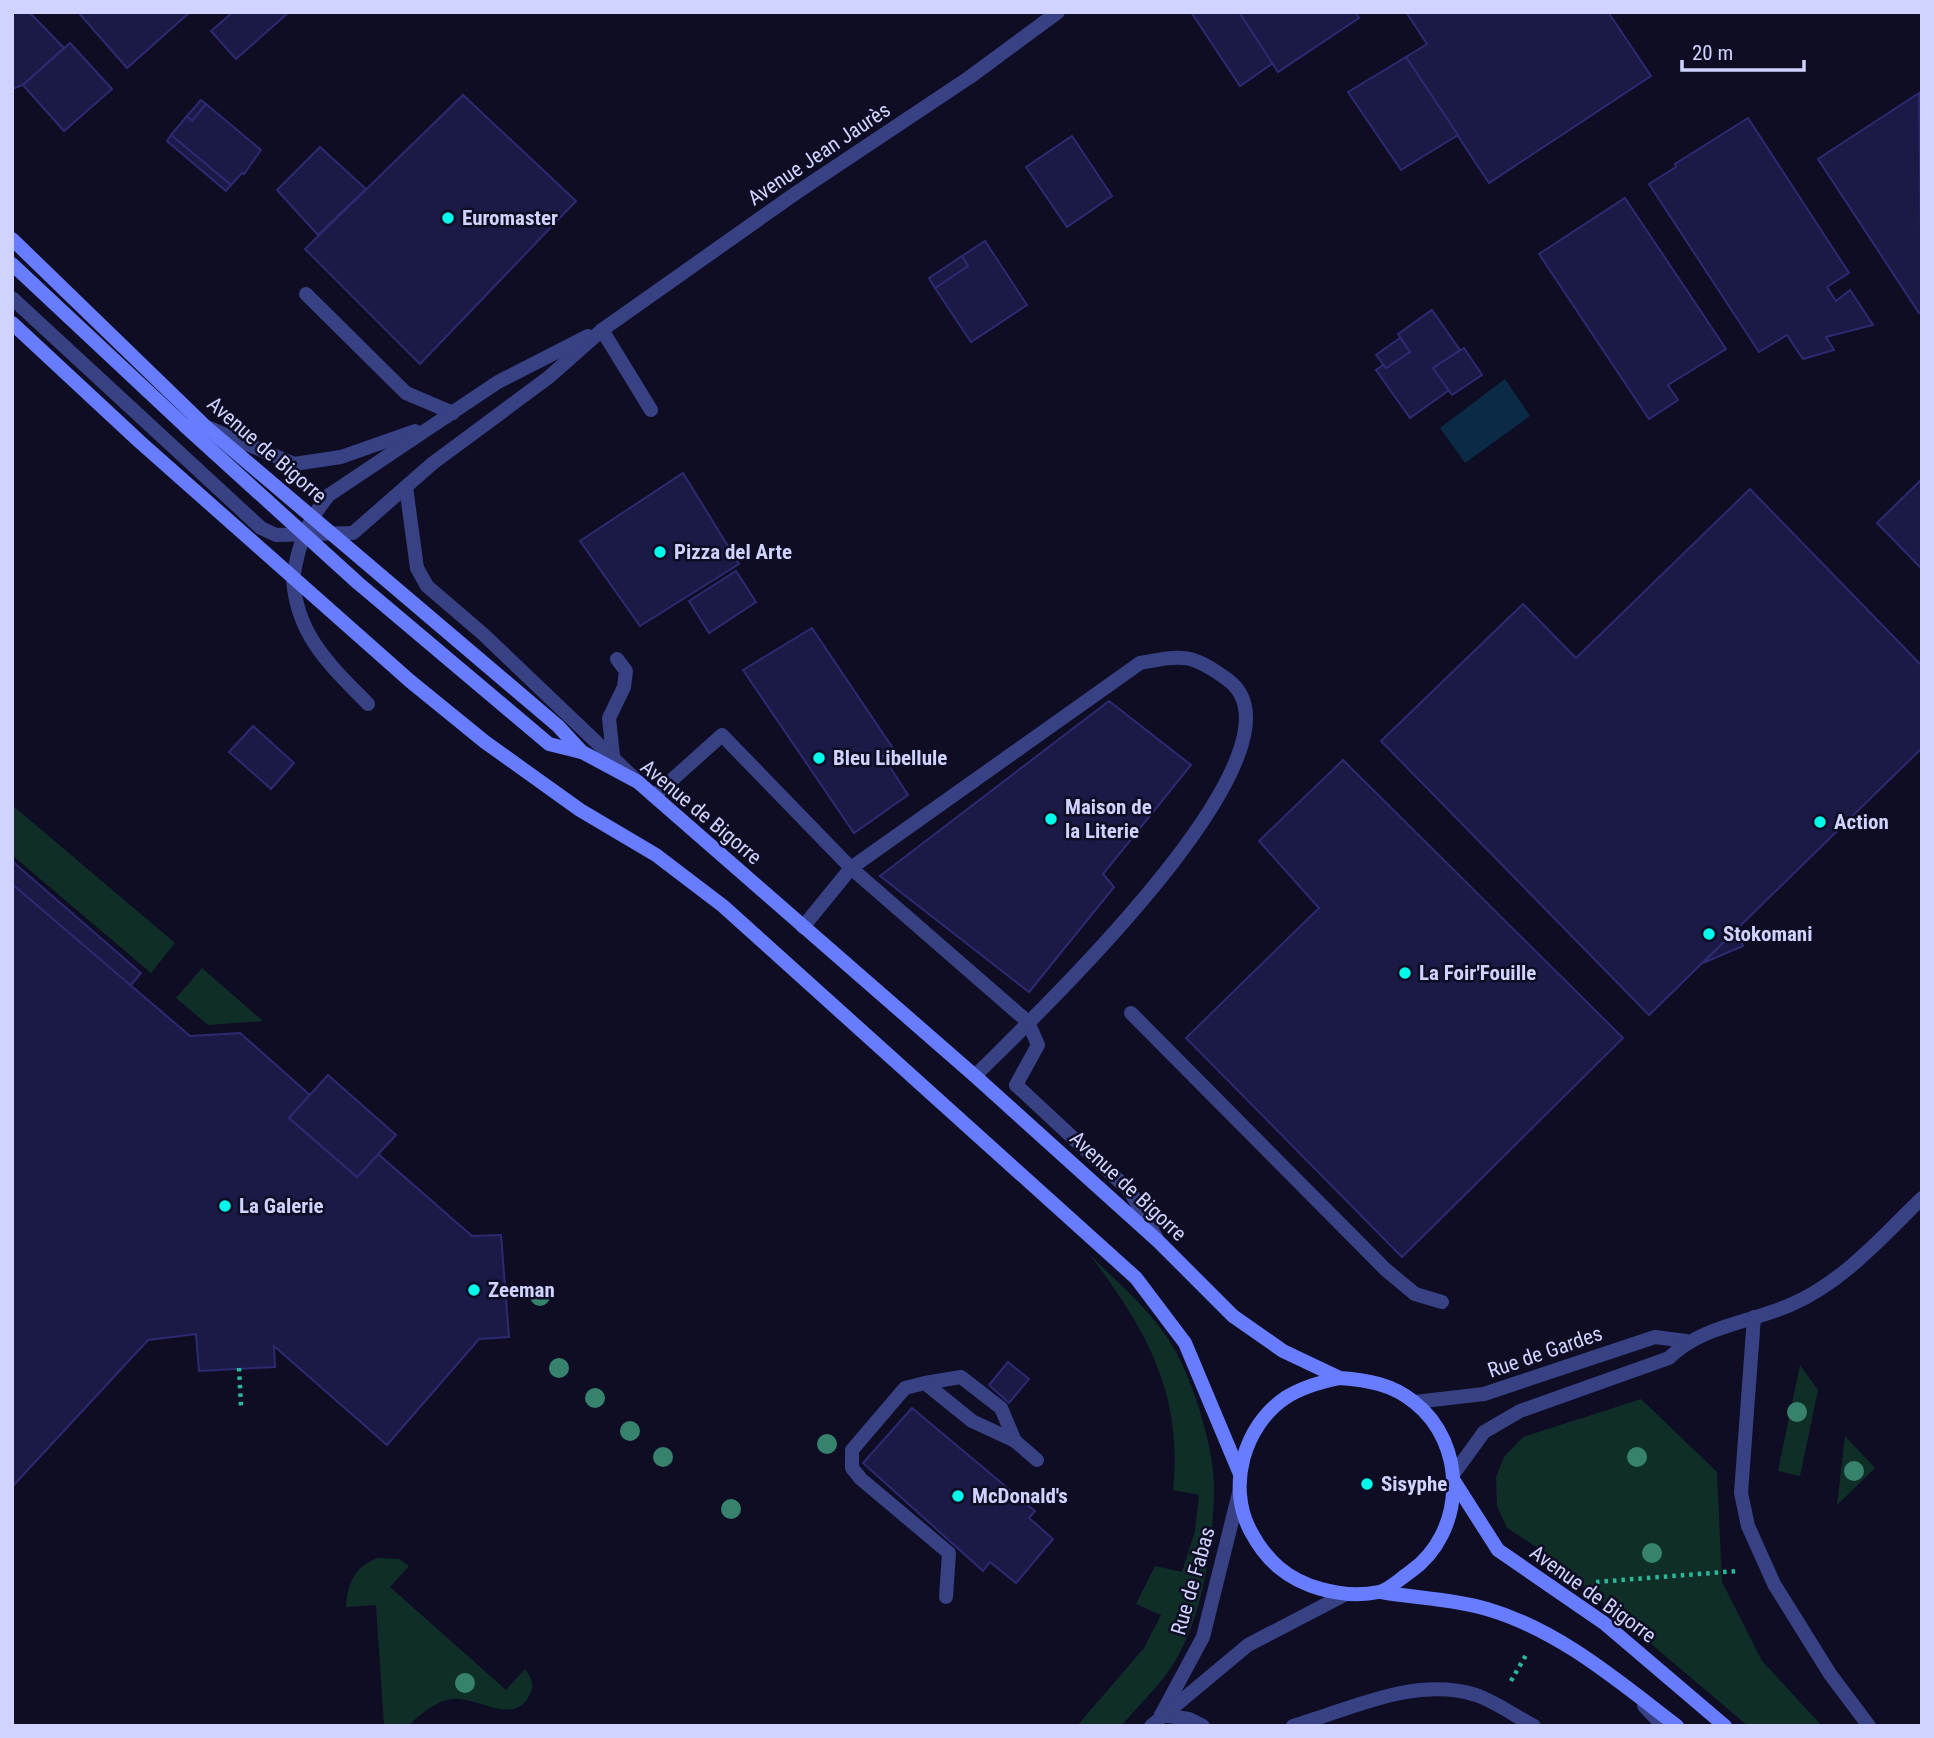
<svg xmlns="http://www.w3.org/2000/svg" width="1934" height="1738" font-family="'Roboto Condensed',sans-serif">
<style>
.green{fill:#102e28}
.water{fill:#0a2a46}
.building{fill:#1b1945;stroke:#2d2a72;stroke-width:2}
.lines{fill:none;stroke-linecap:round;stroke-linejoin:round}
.path{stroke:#2bb898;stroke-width:4.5;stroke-dasharray:3.5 5;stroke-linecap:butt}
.service{stroke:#374184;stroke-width:14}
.minor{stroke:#374184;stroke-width:14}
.tertiary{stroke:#374184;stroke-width:14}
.secondary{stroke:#677cff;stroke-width:14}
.tree{fill:#37826d}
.poi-dot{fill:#00fbeb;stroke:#0e0d24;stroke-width:2.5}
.labels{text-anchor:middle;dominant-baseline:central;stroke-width:5;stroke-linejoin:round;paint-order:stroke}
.street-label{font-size:21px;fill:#d0d2ff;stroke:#0e0d24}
.poi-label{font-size:21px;font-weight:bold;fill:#d0d2ff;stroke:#0e0d24;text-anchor:start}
</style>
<rect width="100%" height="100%" fill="#0e0d24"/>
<g class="green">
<path d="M12 805 175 943 151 973 12 855Z"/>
<path d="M202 968 263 1021 208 1025 176 998Z"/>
<path d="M1090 1255C1121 1286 1158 1316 1178 1356 1195 1389 1215 1452 1214 1489 1213 1547 1203 1620 1170 1669 1156 1689 1137 1707 1121 1726H1077L1144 1648 1161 1615 1136 1604 1155 1566 1182 1572 1195 1531 1199 1495 1173 1490C1183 1393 1147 1331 1090 1255Z"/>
<path d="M1800 1365 1818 1390 1800 1476 1778 1471Z"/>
<path d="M1641 1399 1717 1472 1722 1582 1762 1661 1822 1726H1748L1538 1548 1507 1528 1497 1506 1496 1477 1504 1457 1523 1437Z"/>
<path d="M1845 1436 1875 1468 1837 1505Z"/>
<path d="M378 1558 399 1559 409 1566 390 1587 506 1690 525 1669C531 1677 535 1685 530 1694 514 1728 478 1695 451 1699 437 1701 418 1715 409 1726H384L376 1605 346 1607C348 1582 354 1567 378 1558Z"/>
</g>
<path class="water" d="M1505 379 1530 416 1465 463 1440 428Z"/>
<g class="building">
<path d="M12 12H29L64 48 23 85 12 89Z"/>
<path d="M78 12H190L127 68Z"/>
<path d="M233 12H289L236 59 211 31Z"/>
<path d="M1191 12H1239L1273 63 1240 86Z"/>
<path d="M1239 12H1355L1359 18 1278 72Z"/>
<path d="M1406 12H1608L1651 76 1489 183 1406 57 1427 44Z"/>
<path d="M70 43 112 89 64 131 23 85Z"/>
<path d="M1406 57 1458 135 1401 170 1348 92Z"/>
<path d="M1919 93 1922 311 1919 313 1818 159Z"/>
<path d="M463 95 576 201 420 364 305 249Z"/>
<path d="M201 100 206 104 192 121 187 116Z"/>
<path d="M206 104 261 150 244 174 242 173 231 185 171 135 187 116 192 121Z"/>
<path d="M1748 118 1849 273 1827 287 1836 301 1850 290 1873 325 1826 337 1834 350 1803 359 1787 335 1759 352 1649 184 1676 167 1675 164Z"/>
<path d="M171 135 231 185 226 191 167 141Z"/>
<path d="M1072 136 1112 196 1067 227 1026 167Z"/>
<path d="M320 147 366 189 318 235 277 190Z"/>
<path d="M1625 198 1726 349 1668 385 1678 400 1649 419 1539 254Z"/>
<path d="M985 241 1027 305 971 342 935 288 968 266 962 256Z"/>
<path d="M962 256 968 266 935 288 929 278Z"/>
<path d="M1432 310 1460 350 1433 368 1449 390 1410 418 1376 370 1383 365 1386 368 1410 352 1398 334Z"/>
<path d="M1400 338 1410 352 1386 368 1376 355Z"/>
<path d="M1464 348 1482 375 1452 395 1433 368Z"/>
<path d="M683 473 739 564 640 626 580 541Z"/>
<path d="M1922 479V569L1877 523Z"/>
<path d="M1750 489 1922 666V748L1649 1015 1381 741 1523 604 1576 658Z"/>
<path d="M736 571 756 602 709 633 689 601Z"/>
<path d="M812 628 894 750 883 756 908 795 854 833 743 670Z"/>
<path d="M1109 701 1191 765 1103 874 1114 887 1029 992 880 876Z"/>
<path d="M253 726 294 763 271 789 229 752Z"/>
<path d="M1343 760 1623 1038 1402 1257 1186 1038 1319 908 1259 841Z"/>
<path d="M12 861 141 973 130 986 12 884Z"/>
<path d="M12 884 190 1036 240 1033 310 1095 289 1118 357 1177 378 1154 472 1236 501 1235 509 1337 479 1339 387 1445 274 1346 275 1367 199 1371 196 1334 148 1340 12 1487Z"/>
<path d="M1736 930 1743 946 1703 963Z"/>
<path d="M328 1075 396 1135 357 1177 289 1118Z"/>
<path d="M1008 1362 1029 1379 1009 1403 989 1385Z"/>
<path d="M912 1408 1035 1511 1029 1518 1053 1539 1016 1583 990 1562 983 1571 863 1463Z"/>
</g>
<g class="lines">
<g class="path">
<path d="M239 1368 241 1406"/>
<path d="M1596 1582 1737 1571"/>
<path d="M1511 1681 1526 1655"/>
</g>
<g class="service">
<path d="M306 294 406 393 453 413"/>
<path d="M602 330 651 410"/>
<path d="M293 579C297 636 330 665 368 704"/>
<path d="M613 756 609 718 624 687 626 671 617 659"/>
<path d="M654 796 722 735 851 868 1028 1022 1038 1045 1016 1085 1130 1191 1156 1237"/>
<path d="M803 927 851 868 1140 663C1183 655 1191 653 1228 680 1321 749 1025 1025 975 1076"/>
<path d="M1131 1013 1385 1269 1415 1294 1442 1302"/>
<path d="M1754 1317 1741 1493 1748 1526 1774 1584 1830 1674 1869 1726"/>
<path d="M925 1383 961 1377 1001 1408 1015 1441"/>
<path d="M946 1597 949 1553 861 1479 852 1468V1450L905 1388 925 1383 972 1421 1015 1441 1037 1460"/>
<path d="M1644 1706 1663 1726"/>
<path d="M1161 1715 1189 1719 1203 1726"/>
<path d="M1293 1726C1352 1709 1414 1676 1476 1695 1496 1702 1515 1716 1534 1726"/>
</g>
<g class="minor">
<path d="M1415 1402 1484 1394 1655 1337 1686 1341"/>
<path d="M1455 1472 1484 1432 1520 1411 1669 1358C1701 1326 1749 1323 1790 1305 1842 1283 1882 1237 1922 1198"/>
<path d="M1161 1715 1203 1637 1239 1493"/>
<path d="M1151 1726 1248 1645 1344 1595"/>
</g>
<g class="tertiary">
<path d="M12 298 261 528 276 535 353 533 433 463 549 377 602 330 796 193 970 77 1058 12"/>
<path d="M207 427 294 464 341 457 415 431"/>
<path d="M406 487 417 568 427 586 483 634 635 779"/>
<path d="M293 579C298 545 307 521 329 495L498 382 588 336"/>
</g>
<g class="secondary">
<path d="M12 239 206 427 558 726 582 752 638 782 654 796 975 1076 1158 1241 1233 1316 1283 1351 1340 1378"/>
<path d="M12 264 185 426H194"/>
<path d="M12 323 140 442 410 681 485 742 580 810 656 855 723 906 1136 1278 1185 1343 1240 1474"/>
<path d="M185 426 358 583 549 744 581 752"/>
<path d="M1340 1378C1367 1380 1392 1384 1414 1402 1468 1444 1466 1533 1410 1572 1401 1578 1389 1590 1379 1592 1360 1596 1339 1594 1321 1589 1288 1580 1266 1561 1250 1530 1227 1486 1244 1426 1285 1398 1302 1387 1320 1382 1340 1378Z"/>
<path d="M1454 1481 1498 1550 1604 1623 1725 1726"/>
<path d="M1381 1592C1415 1598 1454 1599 1487 1609 1559 1630 1618 1681 1677 1726"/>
</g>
</g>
<g class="tree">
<circle cx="540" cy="1296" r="10"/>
<circle cx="559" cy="1368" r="10"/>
<circle cx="595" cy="1398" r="10"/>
<circle cx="1797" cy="1412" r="10"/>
<circle cx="630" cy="1431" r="10"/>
<circle cx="827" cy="1444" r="10"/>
<circle cx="663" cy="1457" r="10"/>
<circle cx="1637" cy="1457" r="10"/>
<circle cx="1854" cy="1471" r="10"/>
<circle cx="731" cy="1509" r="10"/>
<circle cx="1652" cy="1553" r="10"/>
<circle cx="465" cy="1683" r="10"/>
</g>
<g class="poi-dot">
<circle cx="448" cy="218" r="7"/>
<circle cx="660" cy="552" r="7"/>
<circle cx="819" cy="758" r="7"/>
<circle cx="1051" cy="819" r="7"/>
<circle cx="1820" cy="822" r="7"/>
<circle cx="1709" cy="934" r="7"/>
<circle cx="1405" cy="973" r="7"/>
<circle cx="225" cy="1206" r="7"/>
<circle cx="474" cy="1290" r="7"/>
<circle cx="1367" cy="1484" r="7"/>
<circle cx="958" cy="1496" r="7"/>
</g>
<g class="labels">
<g class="street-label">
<text transform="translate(819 154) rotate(-34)">Avenue Jean Jaurès</text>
<text transform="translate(267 450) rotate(41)">Avenue de Bigorre</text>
<text transform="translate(701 812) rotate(40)">Avenue de Bigorre</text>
<text transform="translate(1128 1186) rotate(43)">Avenue de Bigorre</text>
<text transform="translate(1545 1352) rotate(-19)">Rue de Gardes</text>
<text transform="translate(1193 1581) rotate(-74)">Rue de Fabas</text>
<text transform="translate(1593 1594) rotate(36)">Avenue de Bigorre</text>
</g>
<g class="poi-label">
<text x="462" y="218">Euromaster</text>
<text x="674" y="552">Pizza del Arte</text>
<text x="833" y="758">Bleu Libellule</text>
<text x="1065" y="807">Maison de<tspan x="1065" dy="24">la Literie</tspan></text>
<text x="1834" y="822">Action</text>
<text x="1723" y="934">Stokomani</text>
<text x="1419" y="973">La Foir'Fouille</text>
<text x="239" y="1206">La Galerie</text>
<text x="488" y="1290">Zeeman</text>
<text x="1381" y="1484">Sisyphe</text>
<text x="972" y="1496">McDonald's</text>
</g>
</g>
<rect width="1934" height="1738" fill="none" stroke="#d0d2ff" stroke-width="28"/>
<path d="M1682 60v10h122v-10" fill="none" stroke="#d0d2ff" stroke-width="3.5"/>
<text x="1692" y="60" font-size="21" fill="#d0d2ff" stroke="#0e0d24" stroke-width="5" paint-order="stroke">20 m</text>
</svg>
